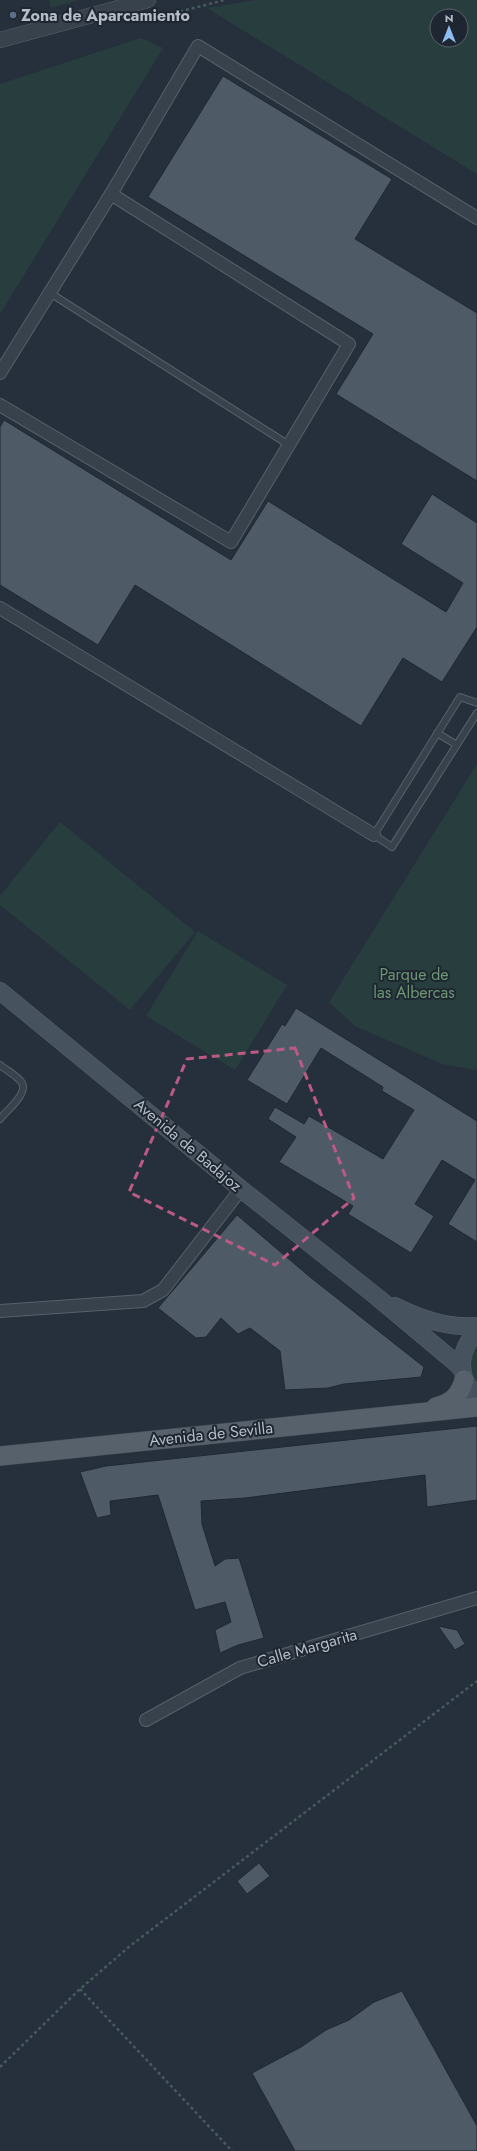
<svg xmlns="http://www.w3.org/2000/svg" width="477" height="2151" font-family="Jost,sans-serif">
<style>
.green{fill:#283e3e;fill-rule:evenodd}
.building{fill:#4e5b67;stroke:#202933}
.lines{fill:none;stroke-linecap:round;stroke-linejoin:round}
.service-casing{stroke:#57606a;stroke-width:8}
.minor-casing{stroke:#57606a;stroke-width:14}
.tertiary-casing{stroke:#57606a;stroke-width:16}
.secondary-casing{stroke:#57606a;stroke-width:18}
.primary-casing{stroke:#424b55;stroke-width:20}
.path{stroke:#475b5c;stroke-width:2.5;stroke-dasharray:3 3;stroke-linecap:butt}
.service{stroke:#38424c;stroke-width:6}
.minor{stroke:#38424c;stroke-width:12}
.tertiary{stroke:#38424c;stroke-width:15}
.secondary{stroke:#47525f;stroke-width:17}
.primary{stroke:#57616c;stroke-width:19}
.marked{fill:none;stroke:#bc5a86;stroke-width:3;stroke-dasharray:8 5;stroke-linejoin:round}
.service-dot{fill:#5c6f8a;stroke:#1e2731;stroke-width:1.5}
.labels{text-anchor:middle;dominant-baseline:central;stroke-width:4;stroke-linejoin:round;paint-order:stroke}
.poi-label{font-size:16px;font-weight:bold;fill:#b4bdc7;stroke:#1e2731;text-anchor:start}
.park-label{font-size:16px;fill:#6d9773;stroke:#1e2731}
.street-label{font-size:16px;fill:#b4bdc7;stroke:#1e2731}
</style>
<rect width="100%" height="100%" fill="#25303c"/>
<g class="green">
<path d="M49 0H79L51 8Z"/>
<path d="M256 0H477V174L207 8ZM437 16H461V40H437Z"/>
<path d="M141 38 163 48 0 314V84Z"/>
<path d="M477 764V1070L442 1064 355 1026 329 1002Z"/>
<path d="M60 822 195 932 130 1010 0 905V896Z"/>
<path d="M198 931 287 985 235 1070 146 1016Z"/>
<path d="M477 1331V1395L471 1391 469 1339Z"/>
</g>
<g class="building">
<path d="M223 76 392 179 355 239 477 313V481L336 394 373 334 148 197Z"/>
<path d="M4 420 231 560 268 501 446 612 463 583 401 544 432 494 477 523V627L442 682 403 658 361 726 135 585 98 645 0 585V427Z"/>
<path d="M296 1008 477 1121V1242L448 1224 475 1180 442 1160 415 1204 434 1216 411 1253 348 1214 353 1206 279 1162 296 1137 268 1119 275 1107 304 1124 309 1116 383 1159 414 1110 382 1091 383 1087 321 1048 287 1104 247 1080 282 1024 285 1026Z"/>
<path d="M237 1215 310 1277 424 1367 421 1377 344 1384 328 1388 285 1390 280 1351 250 1328 238 1334 221 1318 206 1337 196 1338 158 1308Z"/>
<path d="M477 1426V1500L427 1507 425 1475 245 1498 201 1501 202 1524 215 1566 225 1559 239 1558 264 1638 238 1645 220 1653 215 1630 231 1622 225 1602 195 1610 158 1495 110 1501 111 1515 97 1518 80 1472 106 1466Z"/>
<path d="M438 1626 457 1630 465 1644 455 1650Z"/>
<path d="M259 1863 270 1876 247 1894 237 1881Z"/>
<path d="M402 1991 477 2126V2151H295L252 2073 301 2047 326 2030 349 2020 374 2002Z"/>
</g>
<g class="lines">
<g class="service-casing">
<g id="service">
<path d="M50 293 289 445"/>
<path d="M477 703 460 697 374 835 392 847 477 713"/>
<path d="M437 733 457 745"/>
<path d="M0 1065C6 1070 18 1076 22 1083 28 1094 6 1111 0 1119"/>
</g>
</g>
<g class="minor-casing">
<g id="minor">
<path d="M0 373 111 194 198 46 477 218"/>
<path d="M0 405 231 542 349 344 111 194"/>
<path d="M0 608 374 835"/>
<path d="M0 1311 143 1301 163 1290 241 1189"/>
<path d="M146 1720 240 1668 477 1598"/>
</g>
</g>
<g class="tertiary-casing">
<path id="tertiary" d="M0 40 148 0"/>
</g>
<g class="secondary-casing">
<g id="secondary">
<path d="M0 991 241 1189 377 1297 457 1364 462 1370"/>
<path d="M395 1306C421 1319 447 1328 477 1326"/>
<path d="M477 1331C458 1351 456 1377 477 1396"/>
</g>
</g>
<g class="primary-casing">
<g id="primary">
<path d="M436 1407C452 1403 460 1395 464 1380"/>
<path d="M0 1456 477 1407"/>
</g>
</g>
<g class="path">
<path d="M151 19 225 0"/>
<path d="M80 1989 232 2151"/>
<path d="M0 2067 80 1989 130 1946 477 1681"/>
</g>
<use href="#service" class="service"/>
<use href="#minor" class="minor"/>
<use href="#tertiary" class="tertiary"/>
<use href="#secondary" class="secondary"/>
<use href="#primary" class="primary"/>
</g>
<path class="marked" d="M295 1048 354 1198 275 1265 129 1192 187 1059Z"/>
<circle class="service-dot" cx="13" cy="15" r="4"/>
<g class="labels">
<g class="poi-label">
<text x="21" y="15">Zona de Aparcamiento</text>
</g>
<g class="park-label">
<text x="414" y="974">Parque de<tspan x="414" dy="18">las Albercas</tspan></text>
</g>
<g class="street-label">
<text transform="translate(188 1145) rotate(40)">Avenida de Badajoz</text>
<text transform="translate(211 1434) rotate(-6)">Avenida de Sevilla</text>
<text transform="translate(307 1648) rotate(-16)">Calle Margarita</text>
</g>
</g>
<g transform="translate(449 28)"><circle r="19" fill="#1e2731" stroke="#5a636d"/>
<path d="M0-3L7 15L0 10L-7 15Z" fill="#8ebdf2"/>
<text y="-6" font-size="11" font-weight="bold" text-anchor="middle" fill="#b4bdc7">N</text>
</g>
</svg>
